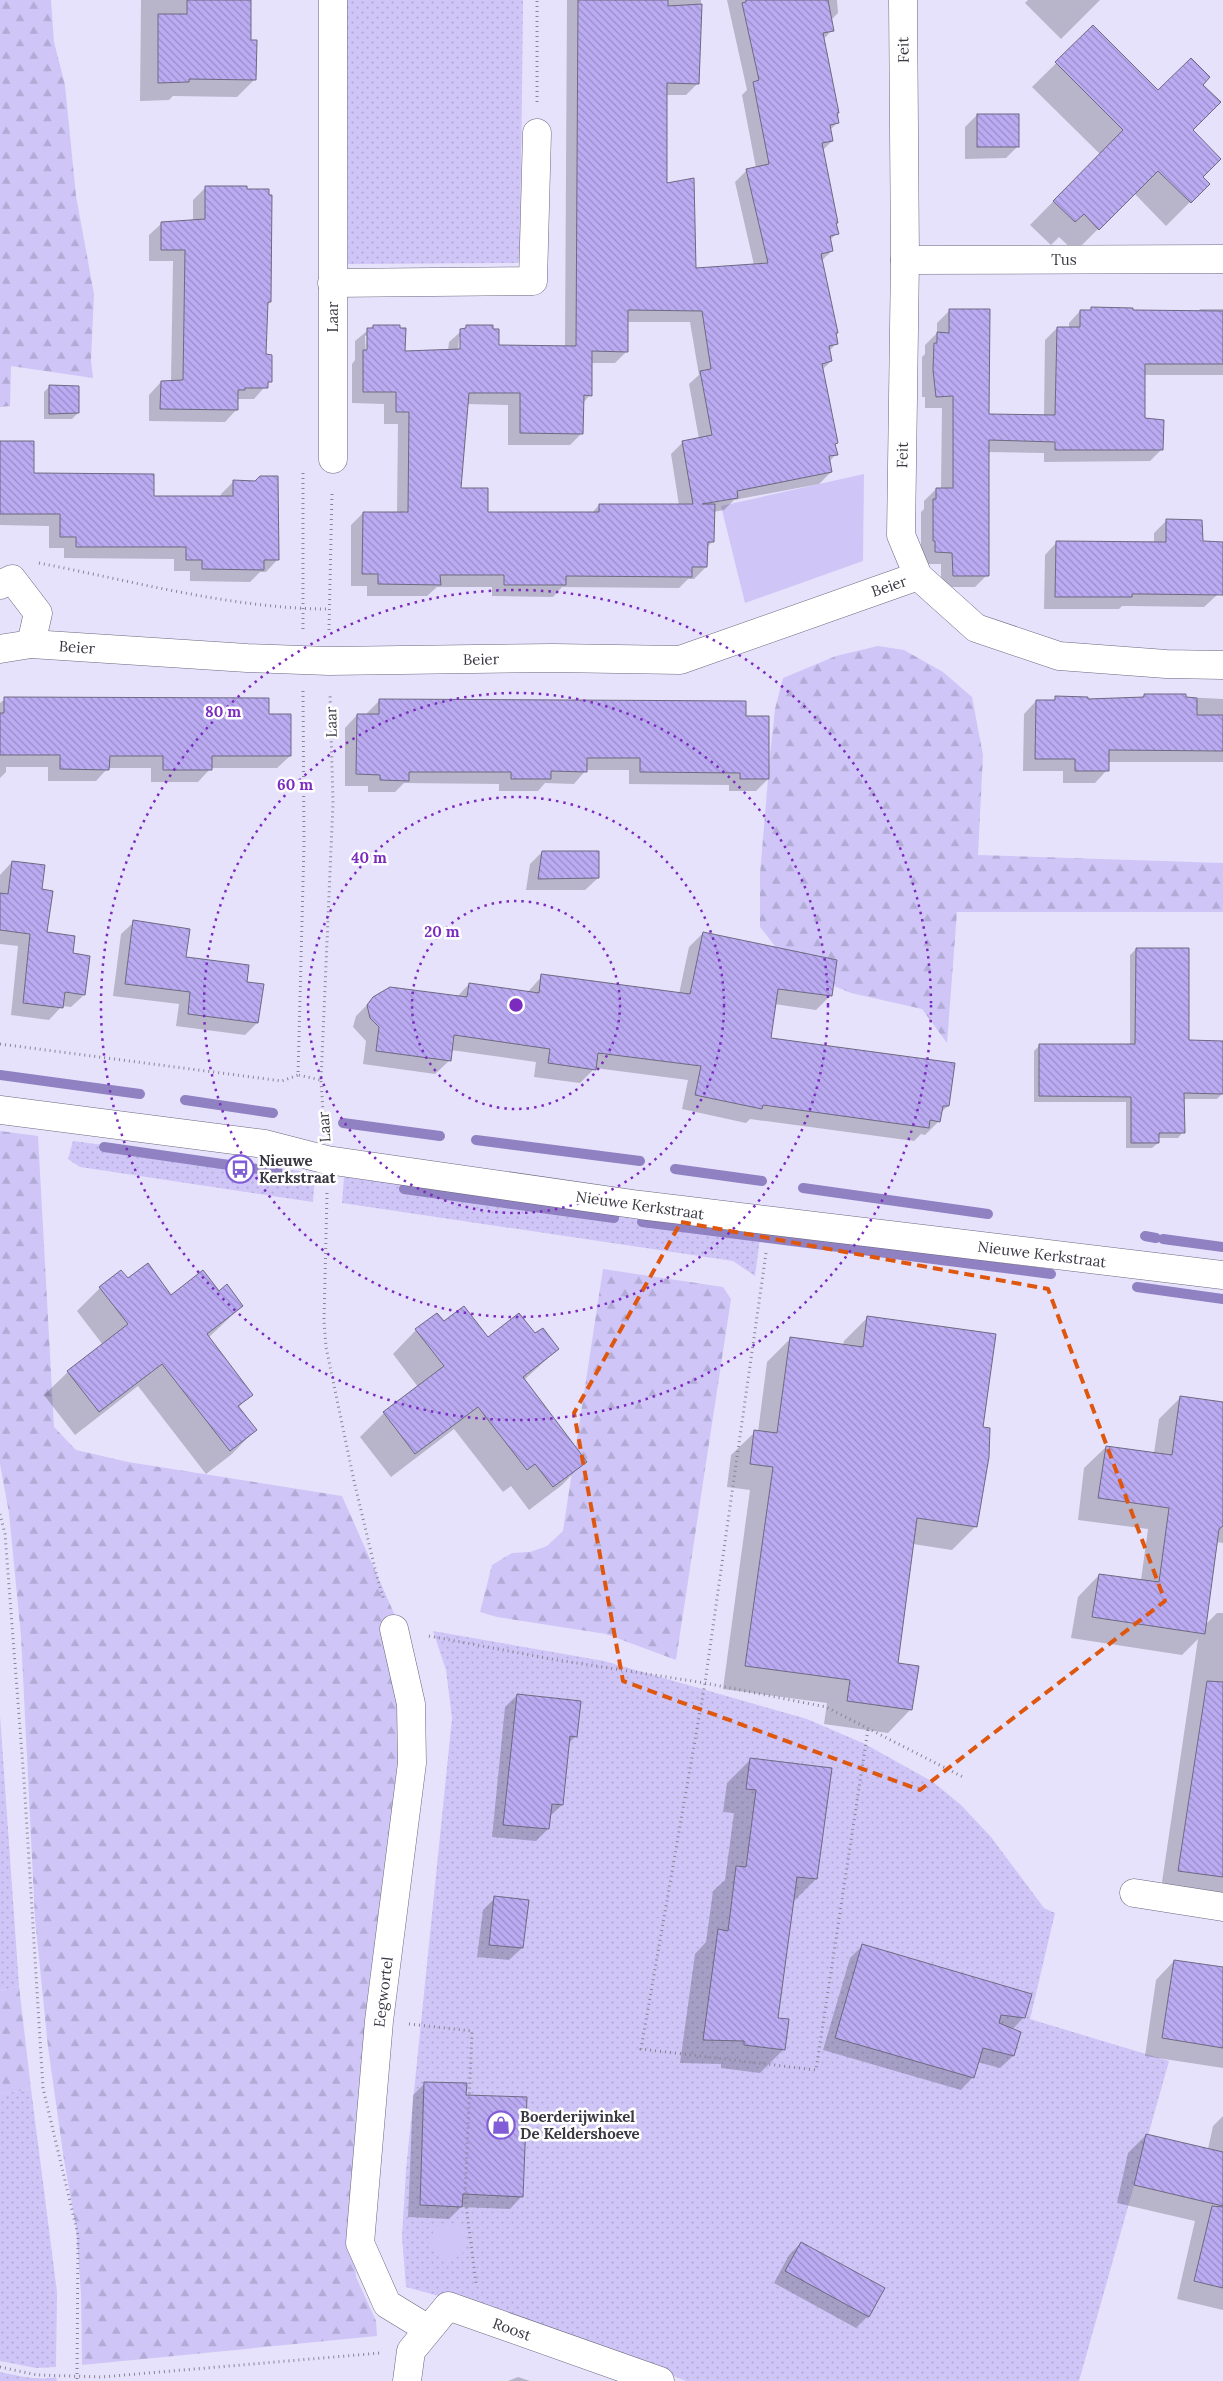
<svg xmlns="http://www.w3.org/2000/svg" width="1223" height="2381" font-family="Lora,serif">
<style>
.grass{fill:url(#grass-dots)}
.forest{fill:url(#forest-firs)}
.park{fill:#cfc6f7}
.shadow{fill:#0003;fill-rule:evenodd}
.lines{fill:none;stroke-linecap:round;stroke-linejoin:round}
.stream{stroke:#9081c2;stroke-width:10}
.building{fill:url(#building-back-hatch);stroke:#6e6a81;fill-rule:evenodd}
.street-casing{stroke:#6b677e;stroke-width:29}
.path{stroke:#888596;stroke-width:3;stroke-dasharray:1 4;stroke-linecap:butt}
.street{stroke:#fff;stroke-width:28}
.marked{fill:none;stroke:#df570f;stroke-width:4;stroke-dasharray:10 6;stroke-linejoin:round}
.ring{fill:none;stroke:#7b2cbf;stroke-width:2.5;stroke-dasharray:2.5 5}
.labels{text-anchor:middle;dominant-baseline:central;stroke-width:5;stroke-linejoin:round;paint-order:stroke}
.street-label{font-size:15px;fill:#3a3842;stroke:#fff}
.poi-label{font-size:15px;font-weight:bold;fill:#3a3842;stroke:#fff;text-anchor:start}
.centre{fill:#7b2cbf;stroke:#fff;stroke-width:2.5}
.ring-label{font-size:15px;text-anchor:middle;font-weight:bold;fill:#7b2cbf;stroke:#fff;stroke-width:5;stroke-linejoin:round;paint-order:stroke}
</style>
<defs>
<pattern id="grass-dots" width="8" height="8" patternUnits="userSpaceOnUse" patternTransform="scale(1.25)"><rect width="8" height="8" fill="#cfc6f7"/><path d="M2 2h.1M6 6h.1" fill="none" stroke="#b2abd5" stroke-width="1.8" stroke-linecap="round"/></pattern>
<pattern id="forest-firs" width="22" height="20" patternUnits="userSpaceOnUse" patternTransform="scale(1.25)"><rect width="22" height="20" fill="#cfc6f7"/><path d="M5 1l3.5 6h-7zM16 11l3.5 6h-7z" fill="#b2abd5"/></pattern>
<pattern id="building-back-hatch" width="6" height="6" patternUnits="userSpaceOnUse" patternTransform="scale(1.25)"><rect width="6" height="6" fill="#bbabf3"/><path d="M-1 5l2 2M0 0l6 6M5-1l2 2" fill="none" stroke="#998cc6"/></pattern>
</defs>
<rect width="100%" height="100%" fill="#e6e2fc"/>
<g class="grass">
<path d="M347 0H523L520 263 348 264Z"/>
<path d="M73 1141 315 1173 313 1202 80 1167 68 1159Z"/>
<path d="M344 1177 761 1231 755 1276 733 1261 342 1203Z"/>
<path d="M433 1631 604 1661 807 1719 865 1744 933 1782 961 1805 991 1837 1044 1908 1055 1913 1030 2019 1169 2061 1079 2381H686C595 2344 501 2313 406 2287L402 2237 406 2170 452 1718 446 1670Z"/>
<path d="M0 1715 19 1986 0 1991Z"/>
<path d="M31 2089 57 2292 56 2367 36 2368 0 2361V2094Z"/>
<path d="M0 2372C19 2376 37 2381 56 2377L57 2381H0Z"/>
</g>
<g class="forest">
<path d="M0 0H51L54 42 65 85 76 196 94 294 91 360 93 378 11 366 10 406 0 407Z"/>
<path d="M878 646 904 650 943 672 972 697 983 755 978 855 1223 863V912H957L947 1043 922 1009 851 993 793 969 760 927V874L770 755 775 709 783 678 836 656Z"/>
<path d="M0 1131 38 1136 54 1427 76 1450 128 1462 342 1496 397 1620 410 1664 352 2222 356 2277 376 2321 377 2336 82 2365 81 2294 76 2227 64 2160 48 2047 35 1919 21 1636 9 1513 0 1464Z"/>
<path d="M603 1269 723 1287 731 1299 676 1660 606 1634 497 1617 480 1612 492 1565 512 1553 530 1552 547 1546 563 1531Z"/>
<path d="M19 1986 31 2089 0 2094V1991Z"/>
</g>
<g class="park">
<path d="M864 474 863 561 745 603 721 506Z"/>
<circle cx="449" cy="2241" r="18"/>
</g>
<g class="shadow">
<path d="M141 0H250V42L255 79 237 97 173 96 169 100 140 101Z"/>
<path d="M567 0H701L698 83 686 95H666L665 184 695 269 754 265 735 182 747 170 756 168 742 95 747 90 727 0H837L838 13 831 20 832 30 823 40 837 123 830 130 832 141 823 150 837 222 835 224 837 233 829 241 832 251 821 261 836 333V344L829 351 831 361 822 370 836 443 834 445 836 454 829 462 831 472 819 484 734 500 724 510 713 512V541L706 548V567L694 579H688L679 588 562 587 553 597 492 596V587H437L427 596H367V586H351V525L363 513H397L398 424H384V404L352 403V364L355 360V341L373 326 404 352 448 351 449 342 466 327 497 346 565 347ZM627 322H690L699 375 689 384 699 439 683 442 671 454 679 505H599L591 514 487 513 459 489 467 404 508 405V445H570L582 433 583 403 590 395V363H615L627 351ZM365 336H368V356H366ZM459 337H461V356H458Z"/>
<path d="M1028 0H1100L1061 39 1025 3Z"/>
<path d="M1093 27 1158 92 1201 85 1191 130 1201 177 1208 184 1166 226 1134 193 1075 252 1059 237 1051 245 1030 225 1100 154 1032 87Z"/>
<path d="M977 115 1018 146 1006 158 965 159V127Z"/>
<path d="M205 188 270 302 267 305 265 356 270 381 254 399H237V409L225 422 149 421V395L161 382H171L173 261H149V235L162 223 193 221V200Z"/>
<path d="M1092 309 1132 312H1198L1200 309H1223V375H1144V420L1162 449 1150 461 1044 462V453L988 452 987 575 975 587H941V564H924V553H921V512L924 509V501L936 489H941L942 408H925V397H922V357L925 354V345L937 333V323L949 311 988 415 1044 416 1045 340 1057 328H1069V323L1080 311H1089Z"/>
<path d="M50 386 78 413 72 419H44V392Z"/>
<path d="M0 442 32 474 153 497 221 498V494L233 482H256L278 559 266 572H260L250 582 190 581V571H174V559L64 558V548H49V526L0 525Z"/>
<path d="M1166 521 1201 542 1217 595 1204 607 1130 606H1122L1119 609H1044L1045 555 1057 542 1154 543V533Z"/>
<path d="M1144 695 1223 699V762H1107V770L1095 783H1063V771H1023L1024 714 1036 701 1052 702 1056 698 1087 700 1141 698Z"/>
<path d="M5 699 267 715 290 756 277 768H211L198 782H151V768H108L96 781H48V767H6V772L0 778V703Z"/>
<path d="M380 700 745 717 768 779 756 791H729V785L629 784V770H586L574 784 545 783 538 791H499V784L404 783 395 792H368V786H345V728L357 715 367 716V713Z"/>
<path d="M542 852 598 878 585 890H526L530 864Z"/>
<path d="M12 862 40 890 45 933 71 954 84 995 71 1007 62 1006 49 1020 11 1015 18 946 0 944V875Z"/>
<path d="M134 922 185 958 245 983 257 1023 245 1035 176 1026 179 1004 113 996 121 934Z"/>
<path d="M703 933 831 995 816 1010 774 1004 770 1040 948 1106 940 1113 939 1121 925 1135 921 1134 914 1141 750 1119 746 1123 682 1109 688 1080 595 1068 580 1083 534 1077 536 1062 451 1050 450 1060 435 1074 363 1064 366 1041 353 1027 356 1016 370 1002 457 997 469 984 527 993 542 976 679 994 689 947Z"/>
<path d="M1136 949 1187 1041 1223 1042V1093L1217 1099H1183V1132L1178 1138H1158V1143L1152 1148H1126V1102H1034V1051L1040 1045H1130V955Z"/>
<path d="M127 1280 171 1296 218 1292 242 1306 208 1338 251 1394 238 1408 255 1430 232 1454 206 1474 138 1386 75 1435 44 1395 68 1372 103 1345 77 1311 100 1288Z"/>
<path d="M867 1318 976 1526 952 1550 913 1544 896 1664 911 1709 888 1733 824 1724 827 1703 723 1689 750 1490 727 1487 731 1455 755 1432H758L767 1362 791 1338 843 1346 844 1341Z"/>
<path d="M443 1323 488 1339 558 1349 524 1380 585 1461 562 1485 529 1510 511 1486 503 1492 454 1429 391 1477 360 1437 384 1413 418 1387 393 1354 416 1330Z"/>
<path d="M1180 1398 1223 1427V1543L1216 1542 1205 1625 1217 1613H1223V1898L1161 1889 1198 1639 1182 1655 1071 1638 1078 1597 1099 1575 1141 1580 1148 1529 1078 1520 1084 1468 1106 1447 1154 1453 1159 1419Z"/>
<path d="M517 1695 576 1736 568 1744 562 1805 549 1817 548 1829 536 1841 492 1837 505 1707Z"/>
<path d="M751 1759 816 1879 793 1902 777 2019 783 2050 760 2073 721 2068V2064L680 2063 695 1954 706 1942 713 1891 725 1880 734 1813 723 1812 727 1783Z"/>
<path d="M495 1898 522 1948 509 1960 477 1957 483 1910Z"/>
<path d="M862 1946 1024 2017 1012 2030 1019 2033 1013 2056 1000 2068 977 2062 973 2077 961 2090 823 2050 850 1958Z"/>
<path d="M1174 1961 1223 1969V2068L1145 2056 1156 1980Z"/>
<path d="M425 2083 465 2096 522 2196 510 2209 461 2207 449 2219 408 2217 413 2095Z"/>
<path d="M1223 2116V2310L1177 2299 1195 2221 1117 2203 1128 2153 1146 2135 1208 2149 1213 2126Z"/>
<path d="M801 2243 868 2316 856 2328 774 2283 789 2255Z"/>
<path d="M518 2377 530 2381H508Z"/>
</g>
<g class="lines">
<g class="stream">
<path d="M0 1075 140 1094"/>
<path d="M185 1100 273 1113"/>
<path d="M343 1123 440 1136"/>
<path d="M476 1140 640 1161"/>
<path d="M104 1147 278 1172"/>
<path d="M675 1169 762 1181"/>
<path d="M803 1188 988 1214"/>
<path d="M404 1189 614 1218"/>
<path d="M642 1222 1051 1274"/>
<path d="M1145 1236 1156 1238"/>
<path d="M1163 1239 1223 1247"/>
<path d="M1137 1287 1223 1299"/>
</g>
</g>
<g class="building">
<path d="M187 0H251V40H257L256 80 189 79V82L158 83V14H187Z"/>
<path d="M578 0H668V6L702 4 699 84 667 83V183L694 178 696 268 768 263 746 169 769 164 753 82 759 80 742 3 746 2V0H828L834 31 823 33 839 113H837L839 123 830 125 833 141 822 143 838 223H836L839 234 830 236 833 251 821 254 838 333H836L838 344 829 346 832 361 822 364 838 443 835 444 838 455 829 456 832 472 737 491 738 498 702 504H715L714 542H708L707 567H692V577L566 576V585H504V575H440L441 585 378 584V574H362L363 512H408L409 412H396V392H363V350H367V328H373V325H400V328H406L405 351 460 349V329L466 328V325H493V329H499V345L576 346ZM628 310 702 311 711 369 700 371 712 435 682 441 693 504H599V512H488V488H461L469 393H520V433L583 434 584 395 592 396V351L628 352Z"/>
<path d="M1093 25 1158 90 1191 58 1210 77 1203 85 1221 102 1193 130 1221 159 1203 177 1210 184 1191 203 1158 171 1099 230 1084 214 1075 222 1053 201 1123 130 1055 62Z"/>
<rect x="977" y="114" width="42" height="33"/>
<path d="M205 186H247V189H269V195H272L271 302H268L266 354 272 355V382H268V388H245V390H238V410L160 409 161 381 183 380 185 250H161V222L205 219Z"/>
<path d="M1091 307 1133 308V310L1223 311V364H1145V418L1164 420 1163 450H1055V442L989 440V576H953L952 553 935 552V541H933V499H936V488H953V396L936 397 933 370 934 343H937V332L949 333V309H990L989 414 1055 415 1057 327H1080V310H1091Z"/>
<path d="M49 385 79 386V413L49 414Z"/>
<path d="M0 441H34V473L154 474V496H233V480L255 481 260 476H278L279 560H264V570L202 569V560H186V547H76V537H60V514H0Z"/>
<path d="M1166 519 1202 520 1203 541 1223 542V595L1143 594H1132V597H1055L1056 541 1166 542Z"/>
<path d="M1144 694H1186V697L1197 698V715H1223V751L1109 750V771H1075V759H1035L1036 700H1055V696L1088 697V699L1144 697Z"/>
<path d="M4 697 269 698V714H291V756H212V770H163V756H110L109 770 60 769V755H0V713H4Z"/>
<path d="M379 699 746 701V716H769V779H740V773L640 772V758H587V772L551 771V779H511V772H409V781L380 780V775L356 774 357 714H379Z"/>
<path d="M542 851H599V878L538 879Z"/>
<path d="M12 861 45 865 42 889 53 891 47 932 75 936 73 953 90 956 85 995 65 992 63 1008 23 1003 30 934 0 930V893L8 894Z"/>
<path d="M133 920 190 929 186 957 249 965 247 982 264 984 258 1023 188 1014 190 992 125 984Z"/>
<path d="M703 932 837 960 832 996 778 989 771 1038 955 1063 949 1106H943L940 1122 930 1120 929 1128 763 1105 762 1109 695 1095 701 1066 598 1053 596 1070 548 1063 550 1049 454 1035 451 1061 376 1051 379 1027 370 1018 367 1005 373 997 390 987 467 997 469 983 539 993 541 974 690 994Z"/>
<path d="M1136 948H1189V1040L1223 1041V1094L1184 1093 1185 1133H1159V1143H1131V1097L1039 1096V1044H1135Z"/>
<path d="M148 1263 171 1295 203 1270 219 1291 227 1284 243 1306 207 1334 253 1395 238 1406 257 1430 230 1451 162 1364 99 1412 67 1371 128 1324 99 1287 121 1270 128 1278Z"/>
<path d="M464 1306 488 1337 519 1313 535 1333 543 1328 559 1349 523 1377 587 1462 553 1487 535 1464 527 1470 478 1407 415 1454 383 1412 444 1366 415 1329 437 1313 444 1321Z"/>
<path d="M867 1316 996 1334 983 1427 990 1428 989 1457 977 1527 917 1518 898 1663 919 1666 912 1710 847 1701 850 1680 745 1666 773 1467 750 1464 754 1430 777 1433 790 1337 863 1347Z"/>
<path d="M1180 1396 1223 1402V1526L1219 1529 1205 1634 1092 1617 1099 1574 1159 1582 1169 1508 1098 1498 1106 1446 1172 1455Z"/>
<path d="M1207 1681 1223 1682V1877L1178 1871Z"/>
<path d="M517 1694 581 1701 577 1737 570 1736 563 1805 552 1804 549 1829 503 1825Z"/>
<path d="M750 1758 832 1768 817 1879 797 1877 778 2018 789 2019 785 2050 744 2045V2041L703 2040 718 1929 728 1931 736 1866 746 1867 756 1790 746 1789Z"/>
<path d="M494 1896 529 1900 523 1948 489 1945Z"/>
<path d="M862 1944 1032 1994 1025 2018 1001 2015 999 2023 1021 2032 1014 2056 983 2048 974 2078 835 2038Z"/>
<path d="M1174 1960 1223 1967V2048L1162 2038Z"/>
<path d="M424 2082 467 2083 466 2095 527 2097 523 2197 463 2194 462 2207 420 2205Z"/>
<path d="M1146 2134 1223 2152V2206L1134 2185Z"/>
<path d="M1212 2206 1223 2207V2288L1194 2281Z"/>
<path d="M801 2242 885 2288 869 2317 785 2271Z"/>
</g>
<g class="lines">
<g class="street-casing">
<g id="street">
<path d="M903 0 905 260 901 535 918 576 976 628 1059 656 1166 664 1223 665"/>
<path d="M905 260 1223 259"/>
<path d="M332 283 533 281 537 133"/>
<path d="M333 459V0"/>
<path d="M0 585 12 579 38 613 31 644"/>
<path d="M0 649 31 644 247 658 329 661 553 658 680 660 918 576"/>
<path d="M0 1110 265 1144 327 1160 640 1205 1223 1275"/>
<path d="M394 1629 411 1704 412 1763 379 2021 360 2243 387 2304 428 2329"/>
<path d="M1134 1893 1223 1907"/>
<path d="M407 2381 411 2351 448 2306 660 2381"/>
</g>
</g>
<g class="path">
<path d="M537 102V0"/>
<path d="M39 563C132 581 235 609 329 609"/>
<path d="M303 629V471"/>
<path d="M329 630 332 491"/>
<path d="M303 691 304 844 298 1075 321 1080"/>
<path d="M0 1044 282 1081 298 1075"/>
<path d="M324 1127 321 1080 333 803 330 693"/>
<path d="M327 1193 324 1321 326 1347 354 1481 377 1577 384 1600"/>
<path d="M766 1253 705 1683 641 2049 816 2070 868 1729"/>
<path d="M0 1514 5 1534 24 1780 43 2088 78 2235 77 2381"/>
<path d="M429 1636 551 1659 705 1683 826 1707 963 1777"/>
<path d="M409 2024 472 2031 465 2197 476 2283"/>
<path d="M0 2367 37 2375 102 2377 380 2353"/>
</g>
<use href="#street" class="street"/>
</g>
<path class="marked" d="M681 1222 1048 1289 1165 1601 920 1790 623 1681 574 1413Z"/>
<g class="ring">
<circle cx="516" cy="1005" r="104"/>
<circle cx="516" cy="1005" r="208"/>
<circle cx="516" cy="1005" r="312"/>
<circle cx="516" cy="1005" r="415"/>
</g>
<defs>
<g id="bus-ring" transform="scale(1.4375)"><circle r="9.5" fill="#fff" stroke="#815dd7" stroke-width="1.5"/><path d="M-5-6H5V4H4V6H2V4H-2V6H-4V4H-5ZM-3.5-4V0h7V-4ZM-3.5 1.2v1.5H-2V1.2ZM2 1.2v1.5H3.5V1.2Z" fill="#815dd7"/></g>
<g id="shop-ring" transform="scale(1.4375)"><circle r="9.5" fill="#fff" stroke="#815dd7" stroke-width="1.5"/><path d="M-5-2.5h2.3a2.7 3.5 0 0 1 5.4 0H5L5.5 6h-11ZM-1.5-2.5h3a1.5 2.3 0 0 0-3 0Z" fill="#815dd7"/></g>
</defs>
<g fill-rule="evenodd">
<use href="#bus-ring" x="240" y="1169"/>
<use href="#shop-ring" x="501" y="2125"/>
</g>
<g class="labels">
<g class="street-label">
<text transform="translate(903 50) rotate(-91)">Feit</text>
<text x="1064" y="259">Tus</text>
<text transform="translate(332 317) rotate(-90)">Laar</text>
<text transform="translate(902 455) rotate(-89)">Feit</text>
<text transform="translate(889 586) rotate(-19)">Beier</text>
<text transform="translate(77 647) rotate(4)">Beier</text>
<text transform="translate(481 659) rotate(-1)">Beier</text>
<text transform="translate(331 722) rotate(-91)">Laar</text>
<text transform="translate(324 1127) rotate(-94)">Laar</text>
<text transform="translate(640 1205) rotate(8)">Nieuwe Kerkstraat</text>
<text transform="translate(1042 1254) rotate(7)">Nieuwe Kerkstraat</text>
<text transform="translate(383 1992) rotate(-83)">Eegwortel</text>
<text transform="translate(512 2329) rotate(20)">Roost</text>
</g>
<g class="poi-label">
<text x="259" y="1160">Nieuwe<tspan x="259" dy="17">Kerkstraat</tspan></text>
<text x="520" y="2116">Boerderijwinkel<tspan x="520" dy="17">De Keldershoeve</tspan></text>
</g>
</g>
<circle cx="516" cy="1005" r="8" class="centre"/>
<g class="ring-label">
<text x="223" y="717">80 m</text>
<text x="295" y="790">60 m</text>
<text x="369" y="863">40 m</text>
<text x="442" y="937">20 m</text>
</g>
</svg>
